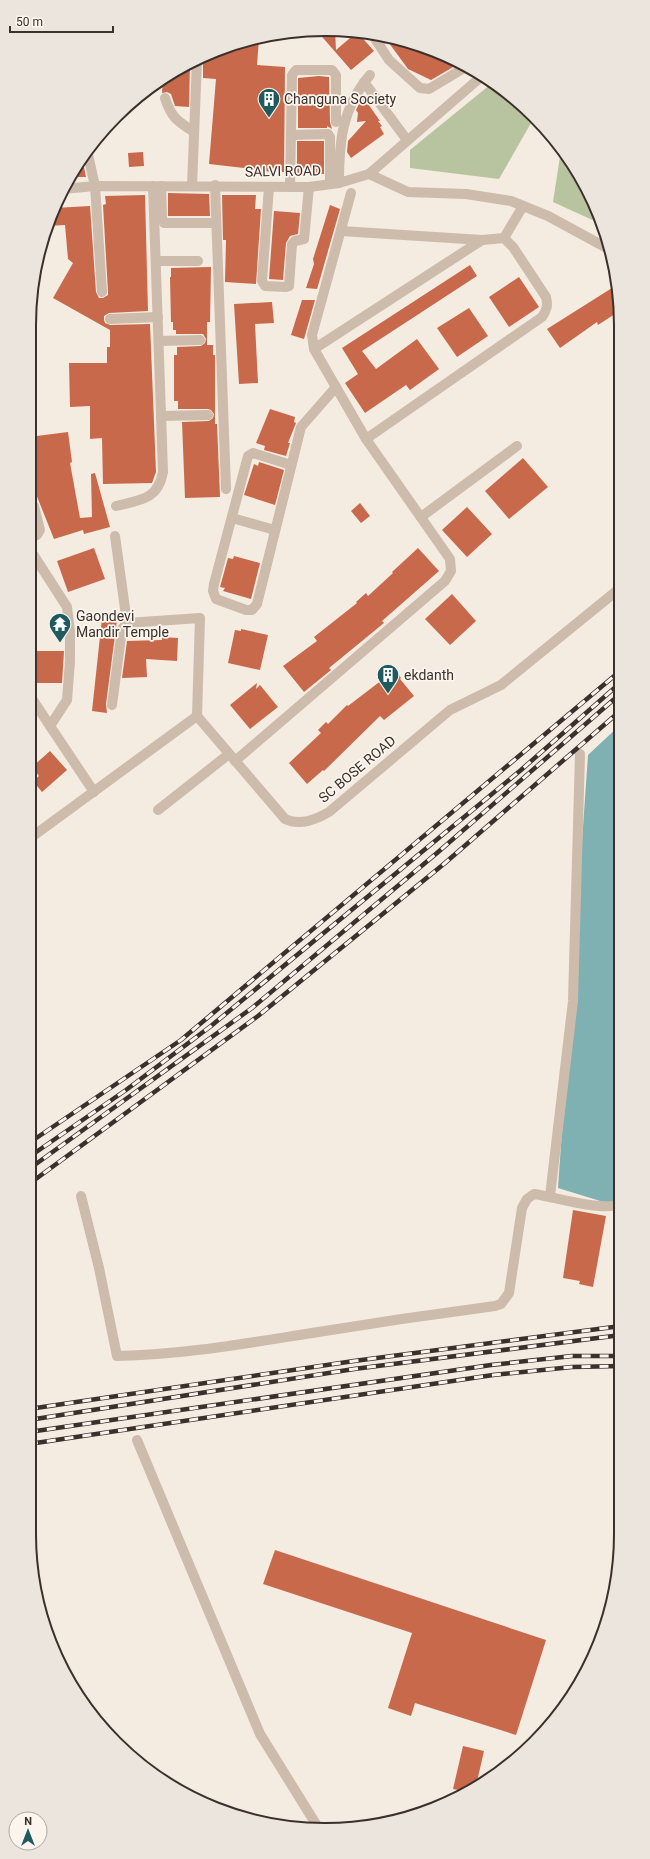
<svg xmlns="http://www.w3.org/2000/svg" width="650" height="1859" font-family="Roboto,sans-serif">
<style>
.green{fill:#b8c4a0}
.water{fill:#7fb0b2}
.building{fill:#c8694b}
.lines{fill:none;stroke-linecap:round;stroke-linejoin:round}
.minor{stroke:#cdbbac;stroke-width:10}
.rail-casing{stroke:#3b302b;stroke-width:4.5}
.rail{stroke:#fbf5ee;stroke-width:3;stroke-dasharray:9;stroke-linecap:butt}
.labels{text-anchor:middle;dominant-baseline:central;stroke-width:3.5;stroke-linejoin:round;paint-order:stroke}
.poi-label{font-size:14px;fill:#3b302b;stroke:#fbf5ee;text-anchor:start}
.street-label{font-size:14px;fill:#3b302b;stroke:#fbf5ee}
.rim{fill:none;stroke:#3b302b;stroke-width:2}
</style>
<rect width="100%" height="100%" fill="#f4ebe1"/>
<g class="green">
<path d="M491 84 520 107 531 123 499 179 410 168V150Z"/>
<path d="M561 150 591 194 599 223 553 202Z"/>
</g>
<path class="water" d="M619 726 620 1198 610 1204 558 1188 588 755Z"/>
<g class="building">
<path d="M335 30 336 50 357 32 374 51 351 70 317 31Z"/>
<path d="M259 38 257 65 285 67 284 172 253 171V169L209 164 216 79 203 78V57L230 45Z"/>
<path d="M393 38 401 39 460 63 431 80 408 69 389 43Z"/>
<path d="M190 63 189 107 175 106 171 94 167 92 162 93 163 79 177 69Z"/>
<path d="M319 76 329 77 330 122 332 129 327 126V128H298V78Z"/>
<path d="M364 98 380 121H378L382 126 380 127 384 134 351 158 347 152 348 141 366 121 357 122 358 113 356 110 360 102Z"/>
<rect x="297" y="141" width="27" height="33"/>
<path d="M143 152 144 166 129 167 128 153Z"/>
<path d="M82 158 86 177H70L75 169Z"/>
<path d="M168 193 209 194 210 216H168Z"/>
<path d="M145 195 148 311 109 313 104 316V320L105 323 110 325 150 324 156 472 152 483 103 484 102 438 90 439V406L70 407 69 363H107V347H110V330L53 298 73 263 68 259 65 225 47 226 54 208 90 206 96 292 99 298H103L108 295V292L103 205 106 204 105 196Z"/>
<path d="M222 195H256L255 209H261L256 284 225 282 226 240H223Z"/>
<path d="M330 205 340 209 322 272 317 289 306 288 314 264 313 259Z"/>
<path d="M274 211 300 213 298 234 290 236 286 243 283 280 269 279Z"/>
<path d="M470 265 477 276 362 351 376 369 417 339 439 369 410 390 406 385 365 413 345 383 358 374 342 348Z"/>
<path d="M211 267 210 322H207V345H213V355H215V424H217L220 497 185 498 182 422 209 421 213 418 214 414 211 410 208 409H178V401H174V355H177V347L201 346 205 343 206 339 203 334H176V330H173V322H171L170 277H171V268Z"/>
<path d="M519 277 539 307 509 327 489 297Z"/>
<path d="M612 288 618 297V312L598 325 597 322 560 348 547 329Z"/>
<path d="M302 300H315L304 339 291 335Z"/>
<path d="M272 302 274 323 255 324 258 383 239 384 234 304Z"/>
<path d="M469 308 488 336 457 357 437 328Z"/>
<path d="M270 409 295 417 294 422 296 423 288 443H290L286 456 264 450 265 446 256 443Z"/>
<path d="M68 432 72 462 70 463 80 518 92 517 91 474 95 473 110 527 84 534 83 530 54 539 36 494 34 479H32L29 463V437Z"/>
<path d="M523 458 548 487 509 519 485 491Z"/>
<path d="M259 462 284 470 275 505 244 495 254 464 258 466Z"/>
<path d="M360 503 370 516 361 523 351 511Z"/>
<path d="M467 507 492 534 467 557 442 530Z"/>
<path d="M94 548 105 579 68 592 57 561Z"/>
<path d="M418 548 439 571 382 621 384 623 329 668 331 670 304 692 283 666 317 641 314 637 357 603 356 602 366 593 368 596 393 573 392 572Z"/>
<path d="M234 556 260 563 251 599 223 591 225 588 220 587 228 558 233 559Z"/>
<path d="M452 594 476 621 450 645 425 619Z"/>
<path d="M102 618 117 620 106 704 107 713 92 711Z"/>
<path d="M241 629 268 635 260 670 228 663 235 630 241 631Z"/>
<path d="M162 637 178 638 177 661 146 659 147 677 122 678 127 641 162 640Z"/>
<path d="M33 651H64L62 683H33Z"/>
<path d="M395 670 401 678 400 679 414 696 384 720 380 716 324 771 323 770 307 784 289 763 321 733 318 730 326 722 328 724 347 705 348 706Z"/>
<path d="M257 683 256 689 260 685 278 707 250 729 230 705Z"/>
<path d="M50 751 67 770 42 792 33 781 39 776 32 767Z"/>
<path d="M573 1210 606 1216 593 1287 579 1284 580 1281 563 1278Z"/>
<path d="M275 1550 546 1640 516 1735 415 1703 411 1716 388 1708 412 1633 263 1584Z"/>
<path d="M463 1746 484 1751 476 1786 464 1791 453 1789Z"/>
</g>
<g class="lines">
<g class="minor">
<path d="M372 34 389 60 420 88 429 89 464 68"/>
<path d="M377 42 387 37"/>
<path d="M364 82 407 140"/>
<path d="M165 98C171 117 177 121 194 132"/>
<path d="M291 135 328 134 330 137V184"/>
<path d="M87 150 95 186 102 292"/>
<path d="M369 174 408 192 466 194 511 201 548 216 607 248"/>
<path d="M339 183C339 141 342 108 370 75"/>
<path d="M215 185 226 489"/>
<path d="M161 186 162 218 164 223H216"/>
<path d="M192 186 197 60"/>
<path d="M269 187 262 281 265 286 286 287 289 286 292 244 295 241 304 239 309 187"/>
<path d="M290 187 292 75 296 70H332L336 75V122"/>
<path d="M63 189 95 186 309 187 339 183 369 174 482 76"/>
<path d="M351 193 312 335 314 349 366 439"/>
<path d="M504 238 523 206"/>
<path d="M156 261H198"/>
<path d="M110 319 158 317"/>
<path d="M159 341 200 340"/>
<path d="M314 349 482 240"/>
<path d="M161 416 208 415"/>
<path d="M291 465 253 453 248 456 214 584 213 591 216 599 246 610H252L257 604 301 427 336 387"/>
<path d="M116 506C140 500 158 500 163 472L153 186"/>
<path d="M421 517 517 446"/>
<path d="M232 518 275 530"/>
<path d="M29 538 37 535 40 530 34 506"/>
<path d="M29 548 67 607 70 631V661L67 700 50 726 94 792"/>
<path d="M127 623 200 618 197 716"/>
<path d="M29 694 50 726"/>
<path d="M112 705 122 629 127 623 115 536"/>
<path d="M235 761 445 581 451 571 450 559 366 439 542 317C547 310 548 305 546 297L513 247 504 238 482 240 341 231"/>
<path d="M158 810 229 754"/>
<path d="M29 839 197 716 285 819C300 826 315 820 329 812L450 710 501 685 619 589"/>
<path d="M81 1196 99 1268 117 1356C182 1355 248 1343 312 1333 373 1323 434 1314 495 1306L501 1304 509 1293 522 1208 527 1199 534 1194C555 1197 602 1212 620 1204"/>
<path d="M550 1196 573 1001 580 754"/>
<path d="M137 1440 260 1734 319 1829"/>
</g>
<g class="rail-casing">
<g id="rail">
<path d="M29 1143 181 1040 619 672"/>
<path d="M29 1157 126 1090 211 1026 521 770 619 684"/>
<path d="M29 1169 252 1008 437 853 619 695"/>
<path d="M29 1184 258 1016 445 863 619 712"/>
<path d="M29 1409 354 1361 621 1326"/>
<path d="M29 1420 354 1369 621 1335"/>
<path d="M29 1432 491 1365 572 1356H621"/>
<path d="M29 1444 493 1375 572 1367 621 1366"/>
</g>
</g>
<use href="#rail" class="rail"/>
</g>
<defs>
<g id="building-pin" transform="scale(1.15)"><path d="M0 17L-7.5 6A9.5 9.5 0 1 1 7.5 6Z" fill="#1f5a5e" stroke="#fbf5ee"/><path d="M-4-6H4V6H1V3H-1V6H-4ZM-2.5-4.3h1.7v1.8h-1.7ZM.8-4.3h1.7v1.8H.8ZM-2.5-1h1.7V.8h-1.7ZM.8-1h1.7V.8H.8Z" fill="#fff"/></g>
<g id="temple-pin" transform="scale(1.15)"><path d="M0 17L-7.5 6A9.5 9.5 0 1 1 7.5 6Z" fill="#1f5a5e" stroke="#fbf5ee"/><path d="M0-6L5-2H3V0L6.5 2.5H4V6H1.5V3h-3V6H-4V2.5H-6.5L-3 0V-2H-5Z" fill="#fff"/></g>
</defs>
<g fill-rule="evenodd">
<use href="#building-pin" x="269" y="99"/>
<use href="#temple-pin" x="60" y="624"/>
<use href="#building-pin" x="388" y="675"/>
</g>
<g class="labels">
<g class="poi-label">
<text x="284" y="99">Changuna Society</text>
<text x="76" y="616">Gaondevi<tspan x="76" dy="16">Mandir Temple</tspan></text>
<text x="404" y="675">ekdanth</text>
</g>
<g class="street-label">
<text transform="translate(283 171) rotate(-1)">SALVI ROAD</text>
<text transform="translate(357 769) rotate(-40)">SC BOSE ROAD</text>
</g>
</g>
<path d="M0 0H650V1859H0ZM325 36H325A289 289 0 0 1 614 325V1534A289 289 0 0 1 325 1823H325A289 289 0 0 1 36 1534V325A289 289 0 0 1 325 36Z" fill="#ece5de" fill-rule="evenodd"/>
<path class="rim" d="M325 36H325A289 289 0 0 1 614 325V1534A289 289 0 0 1 325 1823H325A289 289 0 0 1 36 1534V325A289 289 0 0 1 325 36Z"/>
<g transform="translate(28 1831)"><circle r="19" fill="#fbf5ee" stroke="#aea6a0"/>
<path d="M0-3L7 15L0 10L-7 15Z" fill="#1f5a5e"/>
<text y="-6" font-size="11" font-weight="bold" text-anchor="middle" fill="#3b302b">N</text>
</g>
<path d="M10 26v6h103v-6" fill="none" stroke="#3b302b" stroke-width="2"/>
<text x="16" y="26" font-size="12" fill="#3b302b" stroke="#fbf5ee" stroke-width="3" paint-order="stroke">50 m</text>
</svg>
